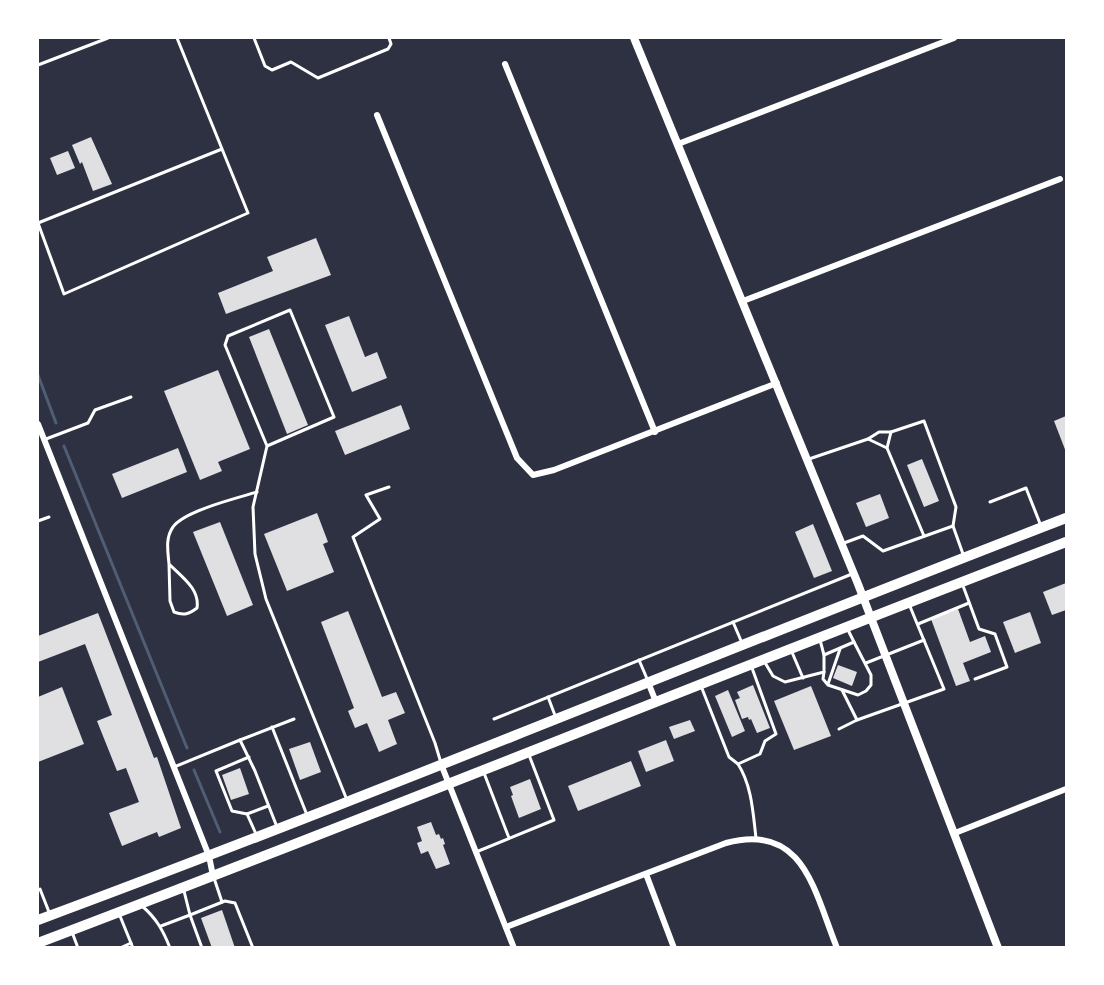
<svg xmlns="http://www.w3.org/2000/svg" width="1104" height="985" font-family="'Archivo Narrow',sans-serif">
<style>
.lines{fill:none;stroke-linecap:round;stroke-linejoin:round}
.stream{stroke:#4f5d75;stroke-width:3}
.building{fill:#e0e0e3}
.service{stroke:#fff;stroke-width:3}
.minor{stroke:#fff;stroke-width:6}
.tertiary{stroke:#fff;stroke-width:8}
.primary{stroke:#fff;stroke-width:10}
</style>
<rect width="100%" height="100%" fill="#2d3142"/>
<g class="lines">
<g class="stream">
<path d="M38 375 56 423"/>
<path d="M64 446 187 748"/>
<path d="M194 770 220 832"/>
</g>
</g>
<g class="building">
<path d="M91 137 112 184 93 191 82 162 80 164 72 145Z"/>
<path d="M68 151 75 168 57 175 50 158Z"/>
<path d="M316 238 331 275 226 314 218 293 273 271 267 257Z"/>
<path d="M349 316 365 357 377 352 387 378 352 392 325 325Z"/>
<path d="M269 329 308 425 287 434 249 337Z"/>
<path d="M218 370 250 449 218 462 222 471 200 480 164 391Z"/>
<path d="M401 405 410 429 345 455 335 431Z"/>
<path d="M1066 416V452L1054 421Z"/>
<path d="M178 448 187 472 122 498 112 474Z"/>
<path d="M922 459 939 501 924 507 907 465Z"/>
<path d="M880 494 889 518 866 527 856 503Z"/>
<path d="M317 513 328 542 323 544 334 572 287 591 264 534Z"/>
<path d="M220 522 253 605 227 616 193 532Z"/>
<path d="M813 524 832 571 814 578 795 532Z"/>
<path d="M1066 583V610L1052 615 1043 592Z"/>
<path d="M958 609 970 642 985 636 991 652 963 663 970 681 956 686 931 619Z"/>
<path d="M348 611 382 697 396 692 405 713 388 720 397 744 379 752 367 723 355 728 348 711 354 708 321 622Z"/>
<path d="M1030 612 1041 643 1015 653 1003 622Z"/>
<path d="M98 613 154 758 157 757 181 828 159 837 157 832 122 846 109 813 139 802 126 768 117 771 97 721 112 715 85 644 38 662V636Z"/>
<path d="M838 665 857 672 852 686 833 678Z"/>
<path d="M753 685 770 728 757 733 751 719 749 720 748 717 742 719 735 700 740 698 737 692Z"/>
<path d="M811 686 831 736 794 750 774 701Z"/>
<path d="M62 687 84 744 38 762V697Z"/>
<path d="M728 690 745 731 732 737 715 696Z"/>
<path d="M690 720 695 731 674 739 669 727Z"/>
<path d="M666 740 674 761 646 772 638 751Z"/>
<path d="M310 742 321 772 300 780 289 749Z"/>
<path d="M631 761 641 786 578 811 568 786Z"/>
<path d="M240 768 249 794 231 800 222 775Z"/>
<path d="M530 779 541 809 519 818 511 796 513 795 510 787Z"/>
<path d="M431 822 436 835 439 834 441 839 443 838 445 844 443 845 450 864 436 869 428 851 421 854 417 843 422 841 417 827Z"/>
<path d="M222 910 235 948H212L201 918Z"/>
</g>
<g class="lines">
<g class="service">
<path d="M177 38 248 213 64 294 38 223 222 149"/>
<path d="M254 38 265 66 272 70 291 62 318 78 388 49 391 44 389 38"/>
<path d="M38 65 108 38"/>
<path d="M891 432 887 448 924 536"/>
<path d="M46 439 88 423 95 410 131 397"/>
<path d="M868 439 887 448"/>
<path d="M267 446 334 417 290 310 228 336 225 345 267 446 253 507 255 554 266 599 347 800"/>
<path d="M809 459 868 439 879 432H891L924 421 956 507 953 526"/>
<path d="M389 487 366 495 380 519 353 537 435 743 441 763"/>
<path d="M990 502 1026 488 1041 526"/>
<path d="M38 521 49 517"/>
<path d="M844 543 863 536 883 551 953 526 963 554"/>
<path d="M169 564 170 601 174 612C184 616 189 614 197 608 200 589 182 577 169 564 168 552 165 538 173 527 184 511 237 498 257 492"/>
<path d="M962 583 979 629 995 634 1007 667 975 679"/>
<path d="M733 622 742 643"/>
<path d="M918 624 969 603"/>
<path d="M791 650 803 678"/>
<path d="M824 655 854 642 848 630"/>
<path d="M639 660 648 681"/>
<path d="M764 661 773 676 785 682 824 672V655L820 640"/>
<path d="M866 663 924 640"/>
<path d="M824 672 823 679 828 685 858 695 866 691 871 685V675L854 642"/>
<path d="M828 684 840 649"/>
<path d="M701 686 729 757 738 764 760 754 765 741 776 734 752 668"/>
<path d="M842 690 857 720 944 689 909 604"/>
<path d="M548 697 556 718"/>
<path d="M494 719 852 574"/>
<path d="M272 727 307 815"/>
<path d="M839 729 857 720"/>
<path d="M240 740 294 719"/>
<path d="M249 757 216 771 232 811 247 814 256 834"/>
<path d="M738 764C752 786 753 813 756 838"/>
<path d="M174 767 240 740 255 771 277 827"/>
<path d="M484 773 509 838"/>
<path d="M247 814 268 806"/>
<path d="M476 852 554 820 529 755"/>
<path d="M214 878 222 902"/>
<path d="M38 890 40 889 49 912"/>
<path d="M184 891 190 915 225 901 235 903 253 948"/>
<path d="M142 906C156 918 163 930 170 948"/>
<path d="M120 916 133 948"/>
<path d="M161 926 190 915 202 948"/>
<path d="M72 932 78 948"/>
<path d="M120 948 131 943"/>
</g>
<g class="minor">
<path d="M505 64 655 432"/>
<path d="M377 115 517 458 533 475 554 470 777 383"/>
<path d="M678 144 954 38"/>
<path d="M743 301 1060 179"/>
<path d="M38 424 209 856 213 876"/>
<path d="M648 682 656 702"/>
<path d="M441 764 514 948"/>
<path d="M955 833 1066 789"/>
<path d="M646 874 674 948"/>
<path d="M506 927 726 843C804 822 814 891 837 948"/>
</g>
<path class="tertiary" d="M634 38 858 584 998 948"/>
<g class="primary">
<path d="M38 920C383 792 723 650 1066 518"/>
<path d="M38 943C382 813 723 673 1066 542"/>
</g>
</g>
<rect width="1104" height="985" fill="none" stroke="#ffffff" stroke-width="78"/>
</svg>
